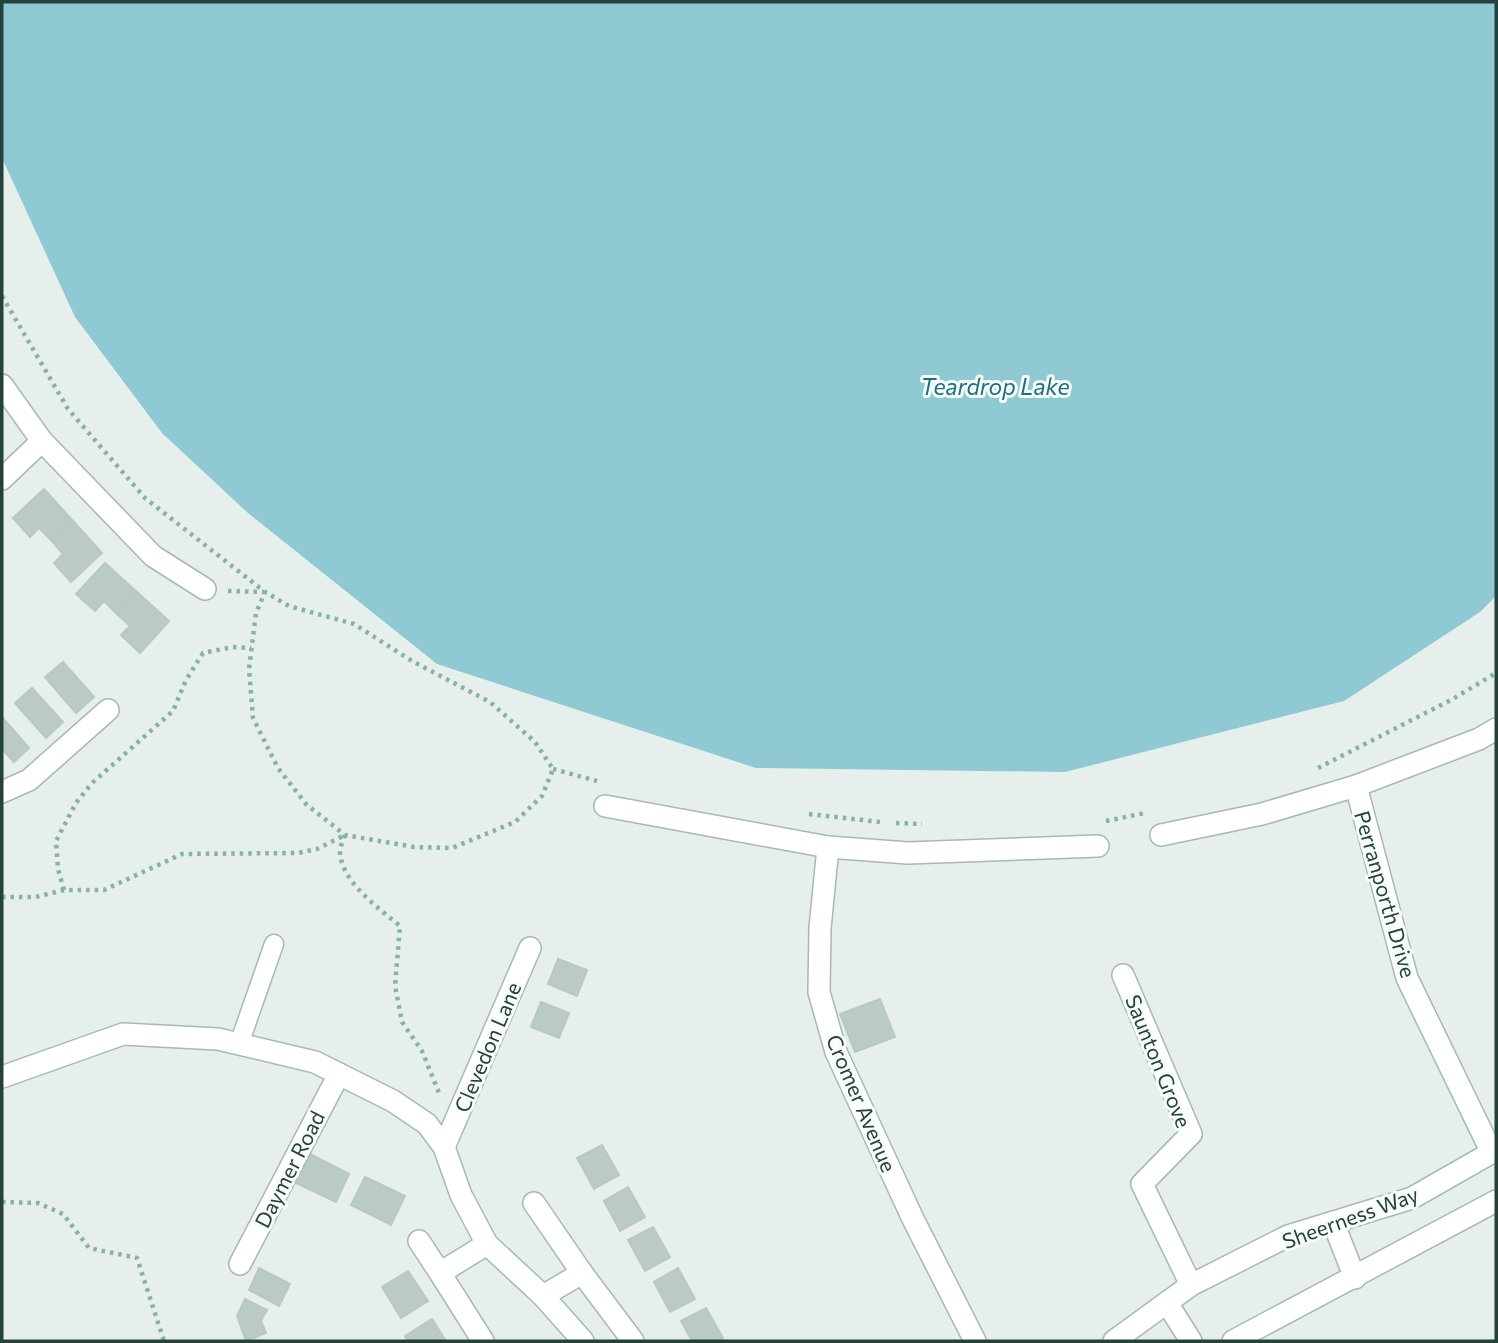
<svg xmlns="http://www.w3.org/2000/svg" width="1498" height="1343" font-family="Commissioner,sans-serif">
<style>
.water{fill:#8ec9d4}
.building{fill:#bbcac4;stroke:#b8c9c2;stroke-width:2}
.lines{fill:none;stroke-linecap:round;stroke-linejoin:round}
.lane-casing{stroke:#a8b8b2;stroke-width:21}
.street-casing{stroke:#a8b8b2;stroke-width:24}
.secondary-casing{stroke:#a4bbb3;stroke-width:24}
.path{stroke:#86b3a5;stroke-width:4.5;stroke-dasharray:3.5 5;stroke-linecap:butt}
.lane{stroke:#fff;stroke-width:18}
.street{stroke:#fff;stroke-width:21}
.secondary{stroke:#fff;stroke-width:21}
.labels{text-anchor:middle;dominant-baseline:central;stroke-width:6;stroke-linejoin:round;paint-order:stroke}
.street-label{font-size:21px;fill:#24423a;stroke:#f7fbf9}
.water-label{font-size:23px;font-style:italic;fill:#1c6f80;stroke:#f7fbf9}
</style>
<rect width="100%" height="100%" fill="#e6efeb"/>
<path class="water" d="M2 2H1496V596L1480 612 1344 701 1065 772 756 768 437 664 248 513 162 433 75 317 2 158Z"/>
<g class="building">
<path d="M44 489 73 521 52 541 39 528 30 537 13 518Z"/>
<path d="M73 521 102 553 71 582 54 563 63 554 52 541Z"/>
<path d="M105 563 137 592 117 614 104 601 95 611 76 594Z"/>
<path d="M137 592 169 621 140 653 121 635 130 626 117 614Z"/>
<path d="M63 662 94 697 76 713 45 677Z"/>
<path d="M32 688 63 722 46 738 15 703Z"/>
<path d="M2 717 29 748 14 762 2 749Z"/>
<path d="M558 959 587 970 577 996 548 984Z"/>
<path d="M880 999 895 1037 855 1052 840 1014Z"/>
<path d="M541 1002 569 1013 559 1038 531 1027Z"/>
<path d="M602 1145 619 1175 594 1189 577 1158Z"/>
<path d="M310 1154 349 1174 336 1202 296 1183Z"/>
<path d="M365 1177 405 1196 391 1225 351 1205Z"/>
<path d="M628 1187 645 1217 620 1231 604 1201Z"/>
<path d="M653 1227 670 1257 645 1271 628 1240Z"/>
<path d="M259 1268 290 1284 279 1306 249 1290Z"/>
<path d="M678 1268 695 1299 670 1312 654 1282Z"/>
<path d="M408 1271 428 1301 401 1318 382 1287Z"/>
<path d="M245 1299 267 1310 261 1321 266 1333 246 1341 237 1316Z"/>
<path d="M706 1308 723 1338 717 1341H692L681 1321Z"/>
<path d="M432 1319 446 1341H408L405 1336Z"/>
</g>
<g class="lines">
<g class="lane-casing">
<path id="lane" d="M239 1044 274 944"/>
</g>
<g class="street-casing">
<g id="street">
<path d="M2 385 42 441 2 479"/>
<path d="M42 441 153 556 205 589"/>
<path d="M1356 786 1479 739 1496 729"/>
<path d="M2 792 29 780 108 710"/>
<path d="M605 806 828 847 820 928 819 992 836 1052 913 1219 975 1341"/>
<path d="M1161 835 1262 814 1356 786 1407 978 1492 1153"/>
<path d="M828 847 908 853 1098 846"/>
<path d="M1123 975 1191 1134 1142 1184 1191 1285"/>
<path d="M444 1147 530 948"/>
<path d="M534 1203 582 1273 543 1296"/>
<path d="M1333 1222 1355 1278"/>
<path d="M419 1241 440 1273"/>
<path d="M240 1264 339 1074"/>
<path d="M582 1273 633 1341"/>
<path d="M1167 1303 1191 1341"/>
<path d="M483 1341 440 1273 487 1244"/>
<path d="M1233 1341 1496 1201"/>
</g>
</g>
<g class="secondary-casing">
<g id="secondary">
<path d="M2 1077 123 1034 218 1039 315 1062 393 1101 427 1124 444 1147 461 1195 487 1244 543 1296 583 1341"/>
<path d="M1114 1341 1191 1285 1288 1236 1412 1198 1496 1150"/>
</g>
</g>
<g class="path">
<path d="M2 296 68 409 145 498 265 592 289 606 354 624 412 661 490 702 535 742 553 769 542 796 515 822 452 848 414 847 345 835 306 804 278 768 253 718 249 669 256 613 265 592"/>
<path d="M228 591 264 592"/>
<path d="M1318 768 1451 700 1496 673"/>
<path d="M553 769 597 781"/>
<path d="M809 814 880 822"/>
<path d="M1106 821 1145 813"/>
<path d="M896 823 922 824"/>
<path d="M345 835C343 840 340 847 340 852 341 882 380 909 400 926L395 986 402 1022 422 1051 439 1093"/>
<path d="M64 890 58 869 56 841 76 803 92 783 173 711 186 680 203 653 233 647 251 648"/>
<path d="M2 897H36L64 890H104L182 854 298 853 317 849 345 835"/>
<path d="M2 1202 38 1203 63 1214 89 1248 137 1258 164 1341"/>
</g>
<use href="#lane" class="lane"/>
<use href="#street" class="street"/>
<use href="#secondary" class="secondary"/>
</g>
<g class="labels">
<g class="street-label">
<text transform="translate(1386 894) rotate(74)">Perranporth Drive</text>
<text transform="translate(487 1047) rotate(-67)">Clevedon Lane</text>
<text transform="translate(1159 1061) rotate(68)">Saunton Grove</text>
<text transform="translate(862 1103) rotate(67)">Cromer Avenue</text>
<text transform="translate(289 1169) rotate(-63)">Daymer Road</text>
<text transform="translate(1350 1217) rotate(-20)">Sheerness Way</text>
</g>
<g class="water-label">
<text x="995" y="386">Teardrop Lake</text>
</g>
</g>
<rect width="1498" height="1343" fill="none" stroke="#24423a" stroke-width="7"/>
</svg>
